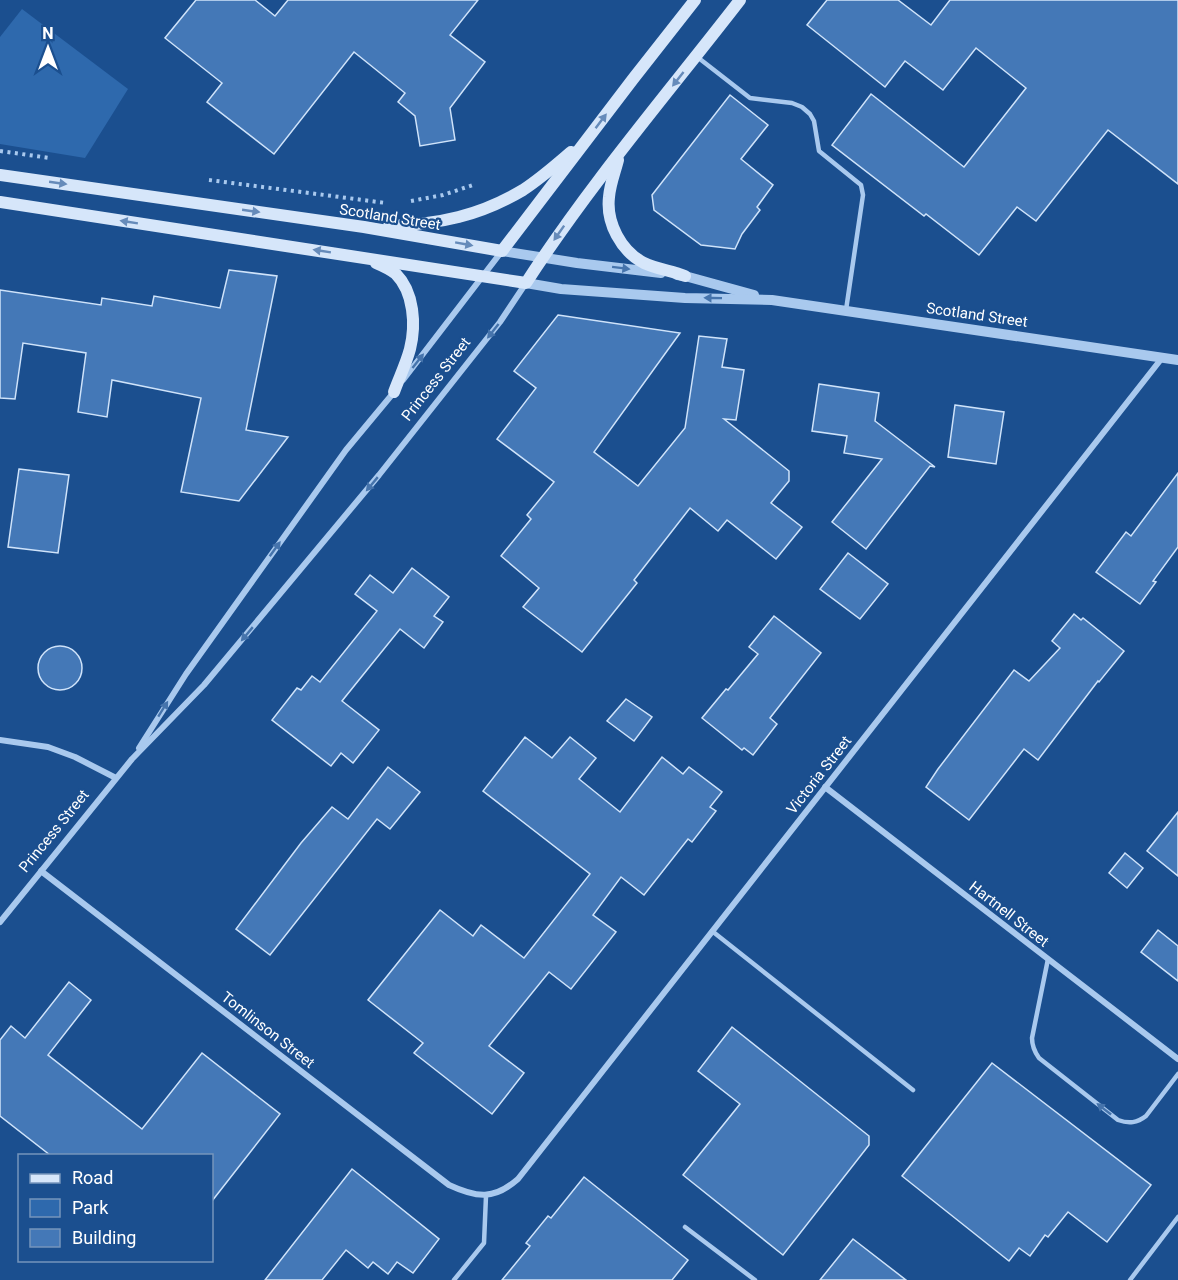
<svg xmlns="http://www.w3.org/2000/svg" width="1178" height="1280" font-family="Roboto,sans-serif">
<style>
.green{fill:#2e69ad}
.building{fill:#4478b7;stroke:#cfe3fa;stroke-width:1.5}
.lines{fill:none;stroke-linecap:round;stroke-linejoin:round}
.path{stroke:#a9c9ee;stroke-width:4;stroke-dasharray:3 4.5;stroke-linecap:butt}
.service{stroke:#a9c9ee;stroke-width:4.5}
.minor{stroke:#a9c9ee;stroke-width:6}
.tertiary{stroke:#a9c9ee;stroke-width:10}
.secondary{stroke:#d6e6fa;stroke-width:12}
.oneway{fill:#668bba}
.oneway2{fill:#4674ac}
.labels{text-anchor:middle;dominant-baseline:central;stroke-width:4.5;stroke-linejoin:round;paint-order:stroke}
.street-label{font-size:15px;fill:#fff;stroke:#1b4f8f}
</style>
<rect width="100%" height="100%" fill="#1b4f8f"/>
<path class="green" d="M22 9 128 89 85 158 0 144V37Z"/>
<g class="building">
<path d="M196 0H255L275 16 288 0H478L450 35 485 62 450 108 455 140 420 146 415 116 398 102 405 93 354 52 274 154 207 102 222 83 165 38Z"/>
<path d="M827 0H898L931 25 950 0H1178V184L1108 130 1036 221 1017 207 979 255 926 214 924 216 832 145 871 94 964 167 1026 88 976 48 943 90 905 61 885 87 807 25Z"/>
<path d="M730 95 768 125 741 159 773 185 757 207 760 210 742 234 735 249 701 245 654 210 652 195Z"/>
<path d="M229 270 277 276 246 430 288 437 239 501 181 492 201 398 112 380 107 417 78 412 86 353 23 343 15 399 0 398V290L101 305 102 298 152 306 154 296 220 308Z"/>
<path d="M558 315 680 333 594 452 638 486 685 428 699 336 727 339 722 367 744 370 736 420 724 419 789 471V481L771 503 802 527 776 559 727 520 718 531 690 508 634 580 637 583 582 652 523 607 539 588 501 556 531 519 527 515 554 482 497 439 536 388 514 371Z"/>
<path d="M819 384 879 393 875 421 935 467 930 466 866 549 832 522 882 459 844 453 847 436 812 431Z"/>
<path d="M955 405 1004 412 996 464 948 457Z"/>
<path d="M19 469 69 475 58 553 8 547Z"/>
<path d="M1178 473V547L1153 581 1156 582 1140 604 1096 572 1126 532 1131 536Z"/>
<path d="M848 553 888 584 860 619 820 589Z"/>
<path d="M412 568 449 597 434 616 443 622 424 648 400 629 342 701 379 730 353 763 341 753 331 766 272 720 297 688 301 690 312 676 320 682 377 611 355 594 370 575 393 593Z"/>
<path d="M1074 614 1081 620 1083 618 1124 651 1099 682 1098 681 1038 760 1024 749 969 820 926 787 938 769 1014 670 1029 681 1060 648 1052 641Z"/>
<path d="M774 616 821 653 770 718 777 724 753 755 744 748 742 750 702 718 726 689 728 690 758 654 749 647Z"/>
<circle cx="60" cy="668" r="22"/>
<path d="M626 699 652 717 634 741 607 721Z"/>
<path d="M525 737 552 758 570 737 596 758 579 779 620 812 662 757 683 774 689 767 722 792 710 807 716 811 692 842 688 839 644 895 621 877 593 915 616 932 571 989 549 972 489 1046 524 1073 492 1114 414 1053 423 1043 368 1000 440 910 473 936 481 925 524 958 590 874 483 791Z"/>
<path d="M388 767 420 792 390 829 377 819 270 955 236 929 301 843 332 807 348 819Z"/>
<path d="M1178 812V876L1147 851Z"/>
<path d="M1125 853 1143 868 1127 888 1109 873Z"/>
<path d="M1158 930 1178 946V981L1141 952Z"/>
<path d="M69 982 91 1000 48 1055 142 1129 202 1053 280 1114 212 1201V1155H50L0 1116V1040L11 1026 25 1038Z"/>
<path d="M732 1027 869 1136V1145L783 1255 683 1175 740 1104 698 1071Z"/>
<path d="M992 1063 1151 1185 1107 1242 1068 1212 1048 1237 1045 1235 1030 1256 1019 1248 1009 1261 902 1176Z"/>
<path d="M352 1169 439 1239 413 1273 397 1262 388 1274 373 1262 368 1268 346 1250 322 1280H265Z"/>
<path d="M584 1177 688 1260 672 1280H502L530 1246 526 1243 548 1216 551 1218Z"/>
<path d="M853 1239 906 1280H820Z"/>
</g>
<g class="lines">
<g class="path">
<path d="M0 151 50 158"/>
<path d="M209 180 386 203"/>
<path d="M411 201 443 195 473 185"/>
</g>
<g class="service">
<path d="M696 56 750 98 792 103 802 107 810 114 814 121 819 151 861 185 863 195 846 310"/>
<path d="M712 931 913 1090"/>
<path d="M1048 959 1032 1038C1032 1046 1034 1051 1039 1058L1118 1120C1129 1124 1137 1123 1146 1116L1178 1074"/>
<path d="M685 1227 755 1280"/>
<path d="M454 1280 484 1243 486 1196"/>
<path d="M1130 1280 1178 1217"/>
</g>
<g class="minor">
<path d="M403 380 502 251"/>
<path d="M0 740 48 747 75 757 116 778"/>
<path d="M139 748 186 674 346 450 395 391"/>
<path d="M825 787 1178 1059"/>
<path d="M41 871 449 1185C477 1198 494 1200 518 1179L1162 358"/>
<path d="M0 922 132 759 204 685 379 475 500 322 526 283"/>
</g>
<g class="tertiary">
<path d="M502 251 577 263 661 273"/>
<path d="M677 275 685 276 754 295"/>
<path d="M526 283 561 289 685 298 772 300 1178 360"/>
</g>
<g class="secondary">
<path d="M618 160C615 172 610 184 609 197 606 223 621 251 644 263 657 269 672 271 685 276"/>
<path d="M0 175 364 227 502 251 633 79 695 0"/>
<path d="M0 202 526 283C590 184 668 93 740 0"/>
<path d="M389 226C440 224 479 216 523 190 540 179 556 165 571 152"/>
<path d="M376 263C383 266 390 269 396 274 414 292 416 325 410 349 406 364 399 378 394 392"/>
</g>
</g>
<defs><path id="oneway-solid" d="M-6-.8H1V-3.2L6.5 0L1 3.2V.8H-6Z" transform="scale(1.5)"/></defs>
<g class="oneway">
<use href="#oneway-solid" transform="translate(678 79) rotate(128)"/>
<use href="#oneway-solid" transform="translate(601 121) rotate(-53)"/>
<use href="#oneway-solid" transform="translate(58 183) rotate(8)"/>
<use href="#oneway-solid" transform="translate(251 211) rotate(8)"/>
<use href="#oneway-solid" transform="translate(129 222) rotate(-171)"/>
<use href="#oneway-solid" transform="translate(559 233) rotate(125)"/>
<use href="#oneway-solid" transform="translate(464 244) rotate(10)"/>
<use href="#oneway-solid" transform="translate(322 251) rotate(-171)"/>
</g>
<g class="oneway2">
<use href="#oneway-solid" transform="translate(621 268) rotate(7)"/>
<use href="#oneway-solid" transform="translate(713 298) rotate(-179)"/>
<use href="#oneway-solid" transform="translate(493 331) rotate(128)"/>
<use href="#oneway-solid" transform="translate(418 361) rotate(-52)"/>
<use href="#oneway-solid" transform="translate(372 484) rotate(130)"/>
<use href="#oneway-solid" transform="translate(275 549) rotate(-54)"/>
<use href="#oneway-solid" transform="translate(247 634) rotate(130)"/>
<use href="#oneway-solid" transform="translate(163 709) rotate(-58)"/>
<use href="#oneway-solid" transform="translate(1104 1109) rotate(-142)"/>
</g>
<g class="labels">
<g class="street-label">
<text transform="translate(390 217) rotate(9)">Scotland Street</text>
<text transform="translate(977 315) rotate(8)">Scotland Street</text>
<text transform="translate(436 379) rotate(-52)">Princess Street</text>
<text transform="translate(819 775) rotate(-52)">Victoria Street</text>
<text transform="translate(54 831) rotate(-51)">Princess Street</text>
<text transform="translate(1009 914) rotate(38)">Hartnell Street</text>
<text transform="translate(268 1030) rotate(38)">Tomlinson Street</text>
</g>
</g>
<rect x="18" y="1154" width="195" height="108" fill="#1b4f8f" stroke="#7695bc" stroke-width="1.5"/>
<rect x="30" y="1174" width="30" height="9" fill="#d6e6fa" stroke="#7695bc" stroke-width="1.5"/>
<text x="72" y="1184" font-size="18" fill="#ffffff">Road</text>
<rect x="30" y="1199" width="30" height="18" fill="#2e69ad" stroke="#7695bc" stroke-width="1.5"/>
<text x="72" y="1214" font-size="18" fill="#ffffff">Park</text>
<rect x="30" y="1229" width="30" height="18" fill="#4478b7" stroke="#7695bc" stroke-width="1.5"/>
<text x="72" y="1244" font-size="18" fill="#ffffff">Building</text>
<g transform="translate(48 48)" stroke="#1b4f8f" stroke-width="4.5" paint-order="stroke">
<path d="M0-4.5L10 22L0 15L-10 22Z" fill="#ffffff"/>
<text y="-9" font-size="16" font-weight="bold" text-anchor="middle" fill="#ffffff">N</text>
</g>
</svg>
